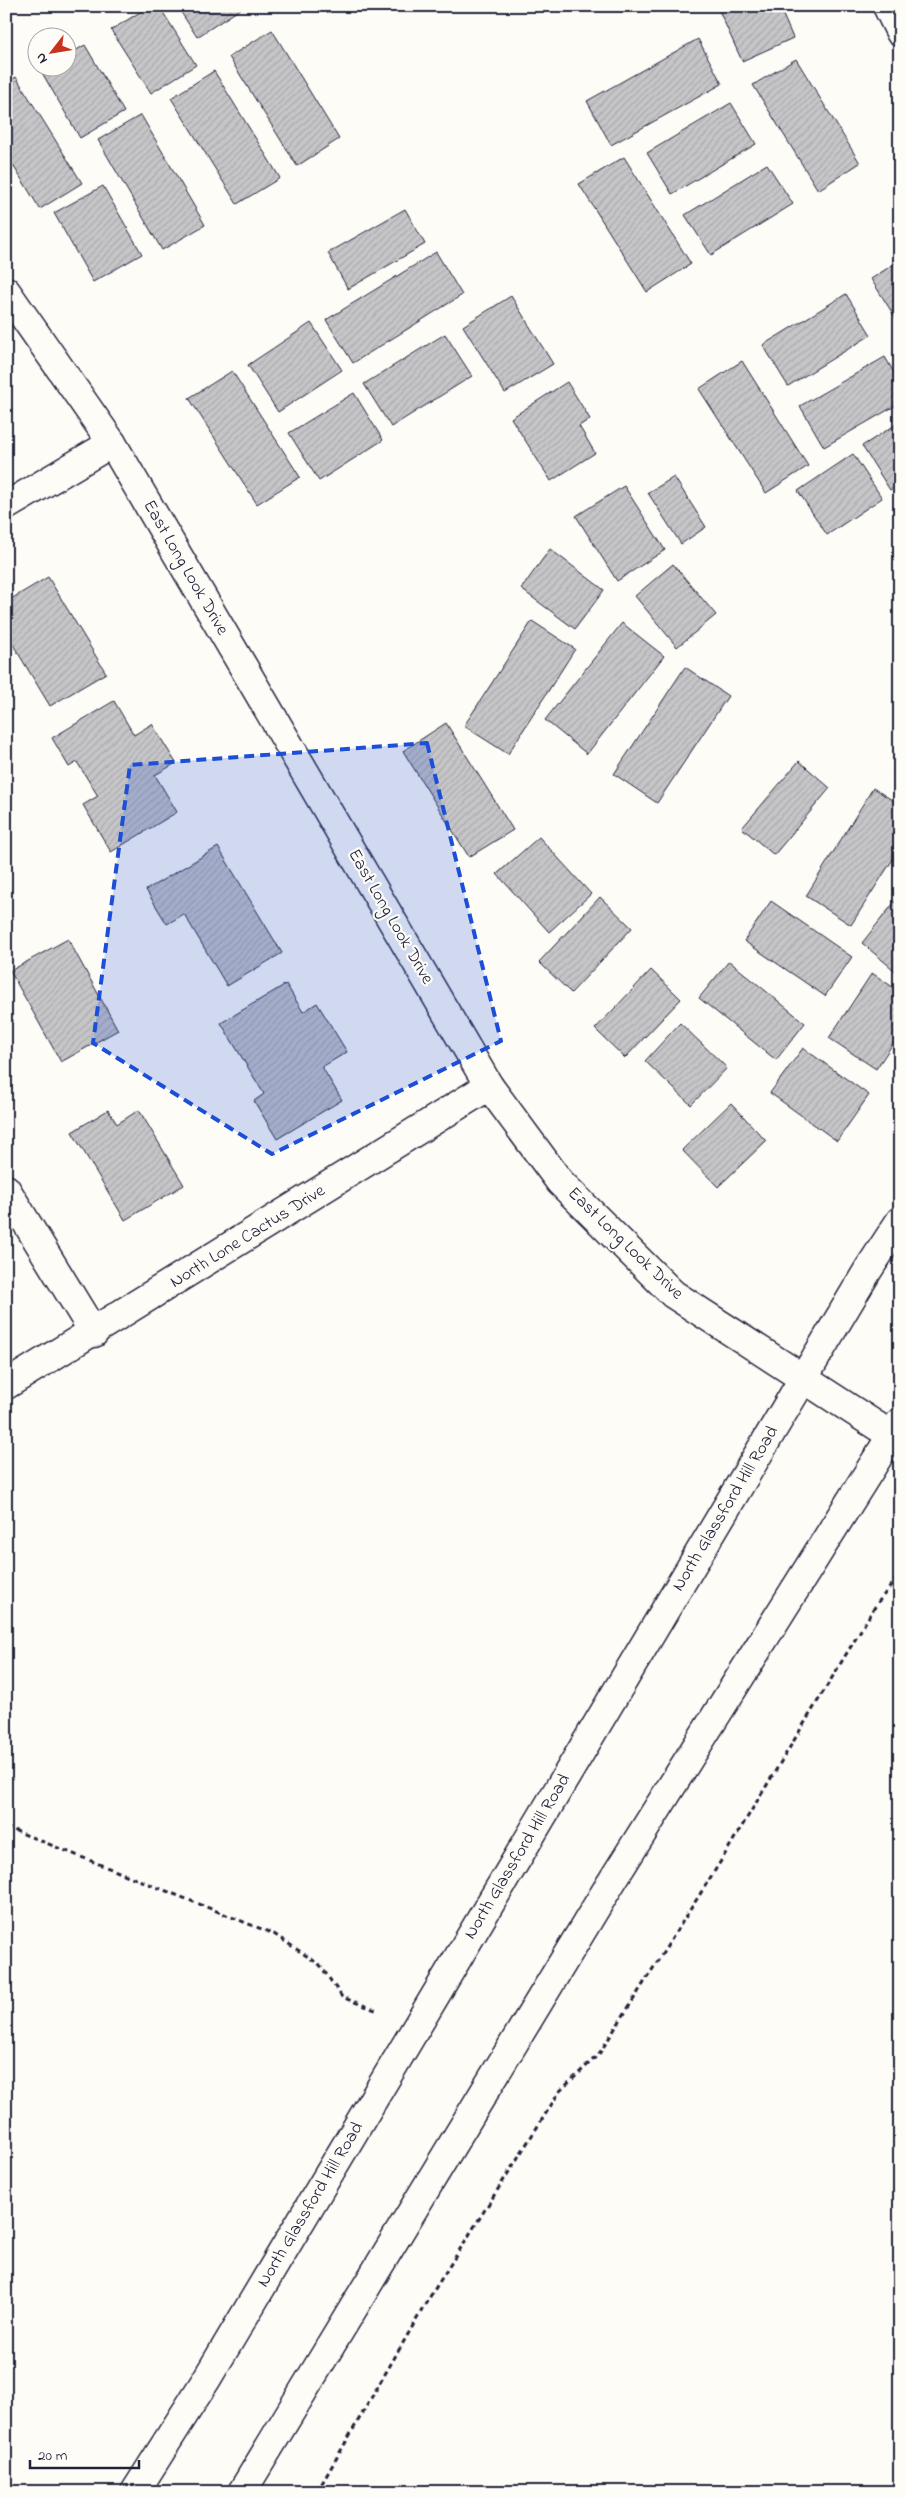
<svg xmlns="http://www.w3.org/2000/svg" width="906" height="2498" font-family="'Indie Flower',sans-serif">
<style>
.building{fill:url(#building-hatch);stroke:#22223b}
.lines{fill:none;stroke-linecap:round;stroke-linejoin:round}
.minor-casing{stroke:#22223b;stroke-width:31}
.major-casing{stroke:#22223b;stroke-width:31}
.path{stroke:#22223b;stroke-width:3;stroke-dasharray:5 4;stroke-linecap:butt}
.minor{stroke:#fdfcf7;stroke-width:28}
.major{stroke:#fdfcf7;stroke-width:28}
.marked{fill:#1d4ed8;fill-opacity:0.2;stroke:#1d4ed8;stroke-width:4;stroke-dasharray:10 6;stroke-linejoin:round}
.labels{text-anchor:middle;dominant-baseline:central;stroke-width:4.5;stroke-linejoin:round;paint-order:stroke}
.street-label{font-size:18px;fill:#22223b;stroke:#fdfcf7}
</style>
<defs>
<pattern id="building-hatch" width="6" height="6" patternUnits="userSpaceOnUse" patternTransform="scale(1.25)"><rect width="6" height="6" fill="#c6c6c8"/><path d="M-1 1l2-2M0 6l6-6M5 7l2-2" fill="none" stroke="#aaaaad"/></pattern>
</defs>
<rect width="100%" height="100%" fill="#fdfcf7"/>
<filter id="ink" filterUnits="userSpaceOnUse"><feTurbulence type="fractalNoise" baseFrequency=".02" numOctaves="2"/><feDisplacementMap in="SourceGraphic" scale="10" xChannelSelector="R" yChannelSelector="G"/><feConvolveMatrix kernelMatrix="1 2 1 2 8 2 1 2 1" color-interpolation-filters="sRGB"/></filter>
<g filter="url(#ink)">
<g class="building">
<path d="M150 6H159L196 65 151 93 111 30Z"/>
<path d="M177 6H245L197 37Z"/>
<path d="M717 6H779L793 38 742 61Z"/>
<path d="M272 30 339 139 297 166 229 57Z"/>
<path d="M698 39 722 84 611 145 587 101Z"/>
<path d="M85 45 124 112 80 138 41 71 47 68H68V55Z"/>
<path d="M796 59 860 163 818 190 753 85Z"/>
<path d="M214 71 280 178 237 204 171 98Z"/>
<path d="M16 77 82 183 40 209 6 154V83Z"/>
<path d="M731 103 756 144 672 194 647 153Z"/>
<path d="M141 115 205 225 162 250 98 140Z"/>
<path d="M624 157 691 264 647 292 579 184Z"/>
<path d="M767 164 793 204 711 255 685 215Z"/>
<path d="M103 186 142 254 93 282 54 213Z"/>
<path d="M405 209 425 244 348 289 328 253Z"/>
<path d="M436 252 462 295 353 363 326 320Z"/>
<path d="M900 260V325L871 279Z"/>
<path d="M846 294 871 335 788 386 763 345Z"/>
<path d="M511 296 553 364 505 393 463 326Z"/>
<path d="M311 323 342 370 278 412 248 365Z"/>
<path d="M445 334 472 376 391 427 364 384Z"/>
<path d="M885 357 900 383V403L824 447 800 406Z"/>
<path d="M742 361 808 466 766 493 699 389Z"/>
<path d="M232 371 300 477 257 504 189 398Z"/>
<path d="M567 382 590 419 579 426 595 453 551 481 511 418Z"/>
<path d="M354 393 383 440 319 481 289 433Z"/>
<path d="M900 422V484L890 490 862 446Z"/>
<path d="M853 454 882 498 827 535 798 491Z"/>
<path d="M674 477 706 527 681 544 648 493Z"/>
<path d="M624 486 665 550 617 581 576 516Z"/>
<path d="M550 549 604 590 575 629 521 589Z"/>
<path d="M673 564 716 615 677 647 635 596Z"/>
<path d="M48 577 106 673 50 706 6 633V602Z"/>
<path d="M532 621 575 649 508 754 464 726Z"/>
<path d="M622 623 664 656 587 754 545 720Z"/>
<path d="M685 667 728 696 657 803 614 774Z"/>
<path d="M114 701 134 735 152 724 176 763 155 775 177 812 111 852 83 805 98 796 77 762 69 767 52 738Z"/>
<path d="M446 723 513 830 469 857 403 751Z"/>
<path d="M799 761 830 788 774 855 742 828Z"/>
<path d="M900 761V776L893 771Z"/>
<path d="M873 788 900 805V848L851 925 806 896Z"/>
<path d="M539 837 591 894 549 932 497 874Z"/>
<path d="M218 847 282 953 227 986 184 914 167 924 146 890Z"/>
<path d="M600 897 632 928 571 993 539 962Z"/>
<path d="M897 899 900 901V975L862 943Z"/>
<path d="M771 901 852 957 825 996 744 941Z"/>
<path d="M68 939 118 1030 61 1062 10 971Z"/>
<path d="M729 961 805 1023 776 1060 699 998Z"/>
<path d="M651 970 681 999 625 1058 595 1029Z"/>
<path d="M872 973 900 992V1033L876 1069 829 1038Z"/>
<path d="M286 984 303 1012 317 1003 347 1052 322 1067 342 1100 277 1139 254 1101 264 1094 221 1023Z"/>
<path d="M680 1023 727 1068 691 1105 645 1061Z"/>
<path d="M803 1048 869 1095 837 1141 770 1093Z"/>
<path d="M731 1103 766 1141 718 1187 682 1150Z"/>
<path d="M108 1110 117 1124 139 1110 184 1185 125 1220 72 1132Z"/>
</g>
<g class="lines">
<g class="minor-casing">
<g id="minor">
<path d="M887 6 900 32"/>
<path d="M6 291 112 443 489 1086 560 1182 673 1294 900 1441"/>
<path d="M6 506 112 443"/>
<path d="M6 1189 94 1333"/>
<path d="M6 1385 489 1086"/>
</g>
</g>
<g class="major-casing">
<g id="major">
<path d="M135 2492 206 2380 868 1270 900 1221"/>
<path d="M242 2492 609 1886 900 1422"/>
</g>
</g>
<g class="path">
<path d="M6 1827 274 1934 320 1965 342 1997 378 2011"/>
<path d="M317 2492 426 2303 560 2091 599 2054 719 1864 876 1605 900 1574"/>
</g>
<use href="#minor" class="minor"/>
<use href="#major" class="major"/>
</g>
</g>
<path class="marked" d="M427 743 501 1041 272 1154 93 1043 130 765Z"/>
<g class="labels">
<g class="street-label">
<text transform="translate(185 568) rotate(60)">East Long Look Drive</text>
<text transform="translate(390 917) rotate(60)">East Long Look Drive</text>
<text transform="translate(248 1237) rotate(-32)">North Lone Cactus Drive</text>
<text transform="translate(625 1244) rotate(44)">East Long Look Drive</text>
<text transform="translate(726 1509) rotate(-59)">North Glassford Hill Road</text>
<text transform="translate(518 1857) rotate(-59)">North Glassford Hill Road</text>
<text transform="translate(311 2205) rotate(-59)">North Glassford Hill Road</text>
</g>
</g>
<rect width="906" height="2498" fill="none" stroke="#fdfcf7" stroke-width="25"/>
<rect x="12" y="12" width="881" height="2473" fill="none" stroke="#22223b" stroke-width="2" filter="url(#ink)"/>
<g transform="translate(52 52) rotate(239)"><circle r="24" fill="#fdfcf7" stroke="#a5a5ac"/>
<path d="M0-4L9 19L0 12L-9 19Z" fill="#c8321e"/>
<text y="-8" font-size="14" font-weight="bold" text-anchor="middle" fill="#22223b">N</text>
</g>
<path d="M30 2460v8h109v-8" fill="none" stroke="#22223b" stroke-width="2.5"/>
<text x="38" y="2460" font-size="15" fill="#22223b" stroke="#fdfcf7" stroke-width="4" paint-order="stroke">20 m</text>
</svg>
